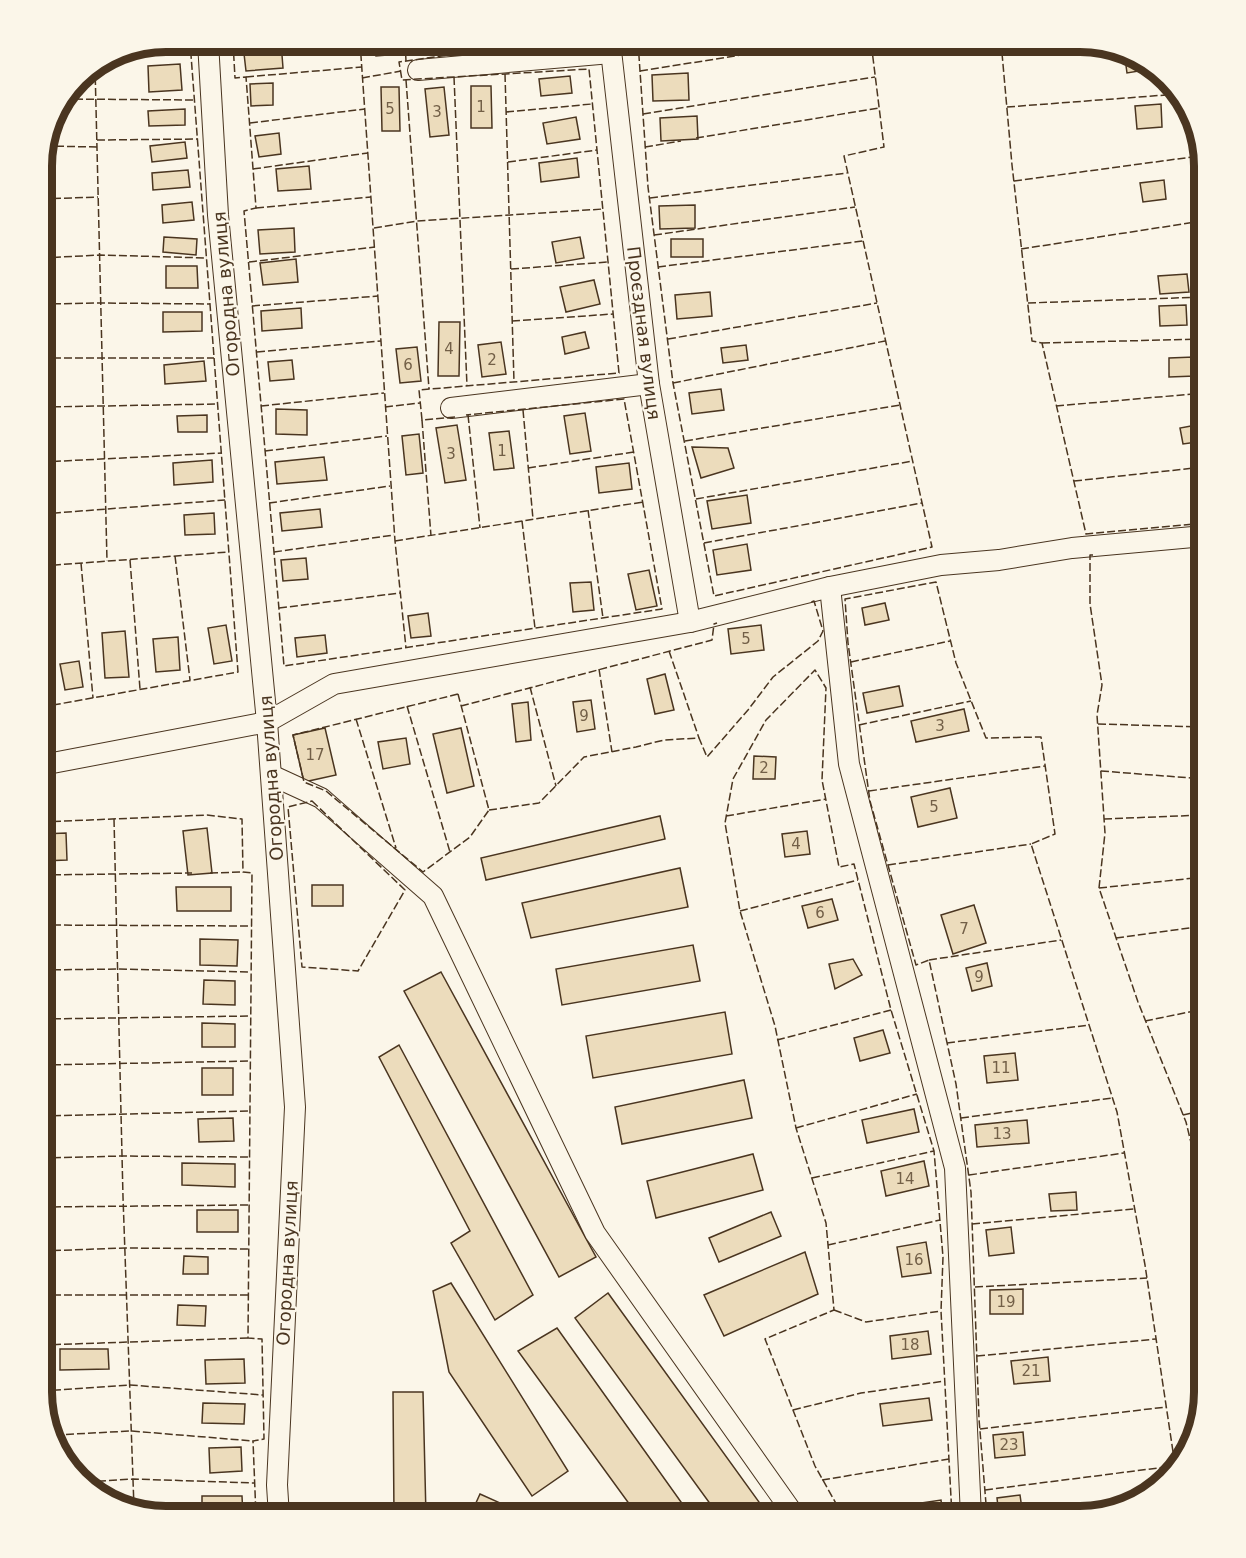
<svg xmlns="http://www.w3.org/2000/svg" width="1246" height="1558" font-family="'DejaVu Sans',sans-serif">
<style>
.building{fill:#ecdcbc;stroke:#4a3520;stroke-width:1.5}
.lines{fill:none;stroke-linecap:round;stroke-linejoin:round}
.street-casing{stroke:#4a3520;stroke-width:22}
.street{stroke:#fbf6e9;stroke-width:20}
.fence{stroke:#4a3520;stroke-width:1.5;stroke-dasharray:8 3;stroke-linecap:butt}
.labels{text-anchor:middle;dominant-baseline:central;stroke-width:4.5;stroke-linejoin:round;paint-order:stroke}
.number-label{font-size:15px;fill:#725f47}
.street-label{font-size:18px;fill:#4a3520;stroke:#fbf6e9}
.rim{fill:none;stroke:#4a3520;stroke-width:8}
</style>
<rect width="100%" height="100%" fill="#fbf6e9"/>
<g class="building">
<path d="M281 42 283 68 246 71 243 45Z"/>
<path d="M375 42H398L399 54 376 56Z"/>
<rect x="415" y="42" width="28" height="5"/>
<path d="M466 42H484V45L466 47Z"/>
<path d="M652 42H683V52L653 54Z"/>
<path d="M1134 56 1141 59 1151 69 1127 73 1125 58Z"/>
<path d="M180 64 182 90 149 92 148 66Z"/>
<path d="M688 73 689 100 653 101 652 75Z"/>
<path d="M570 76 572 93 541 96 539 79Z"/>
<path d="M273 83V105L251 106 250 84Z"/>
<path d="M471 86H491L492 128H471Z"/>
<path d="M381 87H399L400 131H382Z"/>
<path d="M444 87 449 135 430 137 425 89Z"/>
<path d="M1161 104 1162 127 1137 129 1135 106Z"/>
<path d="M185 109V125L149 126 148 111Z"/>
<path d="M697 116 698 139 661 141 660 118Z"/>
<path d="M576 117 580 139 547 144 543 123Z"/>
<path d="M279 133 281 154 259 157 255 136Z"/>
<path d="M185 142 187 158 152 162 150 146Z"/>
<path d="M577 158 579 177 541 182 539 163Z"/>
<path d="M309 166 311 189 278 191 276 169Z"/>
<path d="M188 170 190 187 153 190 152 173Z"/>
<path d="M1164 180 1166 199 1143 202 1140 183Z"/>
<path d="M192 202 194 220 163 223 162 205Z"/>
<path d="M695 205V228L660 229 659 206Z"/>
<path d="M294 228 295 252 260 254 258 230Z"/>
<path d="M164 237 197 239 196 255 163 252Z"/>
<path d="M580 237 584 258 556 263 552 242Z"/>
<rect x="671" y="239" width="32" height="18"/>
<path d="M296 259 298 282 263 285 260 263Z"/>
<path d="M166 266H197L198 288H166Z"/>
<path d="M1187 274 1189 292 1160 294 1158 276Z"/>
<path d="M594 280 600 304 566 312 560 287Z"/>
<path d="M710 292 712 316 677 319 675 295Z"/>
<path d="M1186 305 1187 325 1160 326 1159 306Z"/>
<path d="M301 308 302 328 262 331 261 311Z"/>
<path d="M163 312H202V331L163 332Z"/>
<path d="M439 322H460L459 376H438Z"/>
<path d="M585 332 589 348 565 354 562 337Z"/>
<path d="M501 342 506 374 482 377 478 345Z"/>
<path d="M746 345 748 360 723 363 721 348Z"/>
<path d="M417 347 421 381 400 383 396 349Z"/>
<path d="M1194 357 1195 376 1169 377V358Z"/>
<path d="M292 360 294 379 270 381 268 362Z"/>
<path d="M204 361 206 381 165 384 164 365Z"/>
<path d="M721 389 724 410 692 414 689 393Z"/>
<path d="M276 409 307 410V435L276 434Z"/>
<path d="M585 413 591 451 570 454 564 416Z"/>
<path d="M207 415V432H178L177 416Z"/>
<path d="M1202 424 1204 441 1183 444 1180 428Z"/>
<path d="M457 425 466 480 445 483 436 428Z"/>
<path d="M509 431 514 468 494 470 489 433Z"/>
<path d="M419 434 423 473 406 475 402 436Z"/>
<path d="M692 447 728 448 734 468 701 478Z"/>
<path d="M324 457 327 480 277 484 275 462Z"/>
<path d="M212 460 213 482 174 485 173 463Z"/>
<path d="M629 463 632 489 599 493 596 467Z"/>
<path d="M747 495 751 523 712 529 707 501Z"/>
<path d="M320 509 322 527 282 531 280 513Z"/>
<path d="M214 513 215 534 185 535 184 515Z"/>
<path d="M747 544 751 570 717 575 713 550Z"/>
<path d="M1204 555V586L1200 587 1193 557Z"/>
<path d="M306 558 308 579 283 581 281 560Z"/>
<path d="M649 570 657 606 636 610 628 574Z"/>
<path d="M591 582 594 610 573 612 570 583Z"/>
<path d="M885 603 889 620 865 625 862 608Z"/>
<path d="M428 613 431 636 411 638 408 616Z"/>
<path d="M226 625 232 661 214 664 208 628Z"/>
<path d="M761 625 764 650 731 654 728 629Z"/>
<path d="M125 631 129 677 105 678 102 633Z"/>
<path d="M325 635 327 653 297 657 295 638Z"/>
<path d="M178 637 180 670 156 672 153 639Z"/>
<path d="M79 661 83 687 65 690 60 664Z"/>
<path d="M665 674 674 710 655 714 647 679Z"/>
<path d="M899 686 903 706 867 713 863 693Z"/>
<path d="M591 700 595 729 577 732 573 702Z"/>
<path d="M528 702 531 740 516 742 512 704Z"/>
<path d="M964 709 969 731 916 742 911 721Z"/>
<path d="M325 728 336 775 304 782 293 735Z"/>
<path d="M461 728 474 786 447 793 433 734Z"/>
<path d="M406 738 410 764 383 769 378 742Z"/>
<path d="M754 756 776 757 775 779H753Z"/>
<path d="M950 788 957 818 918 827 911 797Z"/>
<path d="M660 816 665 839 486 880 481 858Z"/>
<path d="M207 828 212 873 188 875 183 831Z"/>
<path d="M807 831 810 854 785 857 782 834Z"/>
<path d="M66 833 67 860 42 861V834Z"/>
<path d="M680 868 688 907 531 938 522 903Z"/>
<rect x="312" y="885" width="31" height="21"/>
<path d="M176 887H231V911H177Z"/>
<path d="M832 899 838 920 808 928 802 906Z"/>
<path d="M974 905 986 943 953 954 941 915Z"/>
<rect x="42" y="934" width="4" height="28"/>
<path d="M200 939 238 940 237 966 200 965Z"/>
<path d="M693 945 700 981 562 1005 556 969Z"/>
<path d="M853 959 862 975 835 989 829 964Z"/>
<path d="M987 963 992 986 972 991 966 968Z"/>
<path d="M441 972 596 1257 559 1277 404 991Z"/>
<path d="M204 980 235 981V1005L203 1004Z"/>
<path d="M725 1012 732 1054 593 1078 586 1036Z"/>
<path d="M202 1023 235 1024V1047H202Z"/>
<path d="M42 1025H47L48 1047H42Z"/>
<path d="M883 1030 890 1053 860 1061 854 1038Z"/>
<path d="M399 1045 533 1295 495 1320 451 1243 470 1231 379 1057Z"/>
<path d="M1015 1053 1018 1080 987 1083 984 1056Z"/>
<rect x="202" y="1068" width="31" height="27"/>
<rect x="42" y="1071" width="5" height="25"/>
<path d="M744 1080 752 1118 622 1144 615 1107Z"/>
<path d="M914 1109 919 1132 867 1143 862 1120Z"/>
<path d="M233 1118 234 1141 199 1142 198 1119Z"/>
<path d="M1027 1120 1029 1143 977 1147 975 1125Z"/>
<rect x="42" y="1121" width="5" height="20"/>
<path d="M753 1154 763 1190 656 1218 647 1181Z"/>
<path d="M924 1161 929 1186 886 1196 881 1171Z"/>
<path d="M42 1163H51L52 1183H42Z"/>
<path d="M182 1163 235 1164V1187L182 1185Z"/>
<path d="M1076 1192 1077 1210 1051 1211 1049 1194Z"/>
<rect x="197" y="1210" width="41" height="22"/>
<rect x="42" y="1212" width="7" height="26"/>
<path d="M771 1212 781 1236 719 1262 709 1238Z"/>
<path d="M1011 1227 1014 1253 989 1256 986 1230Z"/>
<path d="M926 1242 931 1273 902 1277 897 1247Z"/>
<path d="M805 1252 818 1294 724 1336 704 1295Z"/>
<path d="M184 1256 208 1257V1274H183Z"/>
<path d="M42 1257 45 1278H42Z"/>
<path d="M451 1283 568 1471 532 1496 449 1372 433 1291Z"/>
<path d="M1023 1289V1314H990V1290Z"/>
<path d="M608 1293 769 1516H719L575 1318Z"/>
<path d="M42 1305H47L46 1326 42 1325Z"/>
<path d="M178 1305 206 1306 205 1326 177 1325Z"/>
<path d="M557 1328 691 1516H638L518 1351Z"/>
<path d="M928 1331 931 1354 892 1359 890 1336Z"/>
<path d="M60 1349H108L109 1369 60 1370Z"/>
<path d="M1048 1357 1050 1381 1014 1384 1011 1361Z"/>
<path d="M244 1359 245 1383 206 1384 205 1360Z"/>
<path d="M393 1392H423L426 1516H394Z"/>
<path d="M929 1398 932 1420 883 1426 880 1404Z"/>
<path d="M203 1403 245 1404 244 1424 202 1423Z"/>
<path d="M1023 1432 1025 1455 995 1458 993 1435Z"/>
<path d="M241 1447 242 1471 210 1473 209 1448Z"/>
<path d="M480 1494 529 1516H470Z"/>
<path d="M1020 1495 1023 1516H999L997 1498Z"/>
<path d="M202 1496H242L243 1516H202Z"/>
<path d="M941 1500 943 1516H916L915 1504Z"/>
</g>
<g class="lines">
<g class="street-casing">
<g id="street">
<path d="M208 42 218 215 267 722 295 1107 277 1485 279 1516"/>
<path d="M610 42 649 384 690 622"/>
<path d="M418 70 611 53"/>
<path d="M451 408 649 384"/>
<path d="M830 587 849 764 955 1168 971 1516"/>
<path d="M42 765 267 722 334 684 690 622 830 587 941 565 999 560 1072 548 1204 536"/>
<path d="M271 775 321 798 433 896 595 1233 795 1516"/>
</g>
</g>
<use href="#street" class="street"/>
<g class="fence">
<path d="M233 42 235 78 246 77 256 208 244 211 284 666 662 609 624 399 466 415"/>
<path d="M360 42 395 541 406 648"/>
<path d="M405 42 406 61"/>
<path d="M453 42 454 54"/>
<path d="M638 42 648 187 673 383 714 596 932 547 844 156 884 147 871 42"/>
<path d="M1001 42 1012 165 1032 341 1042 343 1086 534 1204 523"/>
<path d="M131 49H191"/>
<path d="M95 66 107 561"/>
<path d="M640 71 823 42"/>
<path d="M505 74 514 382"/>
<path d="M246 77 362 67"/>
<path d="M454 77 467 386"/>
<path d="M362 78 401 71"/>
<path d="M406 80 429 389"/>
<path d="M64 99 195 100"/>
<path d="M1185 103 1204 239"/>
<path d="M1007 107 1179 94"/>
<path d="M506 112 592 104"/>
<path d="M643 114 875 77"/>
<path d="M250 123 365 109"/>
<path d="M696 138 879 108"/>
<path d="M97 140 198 139"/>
<path d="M45 146 97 147"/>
<path d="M645 147 681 141"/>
<path d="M508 162 597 150"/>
<path d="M253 169 368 153"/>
<path d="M1014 181 1192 157"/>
<path d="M650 198 847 173"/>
<path d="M42 199 98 197"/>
<path d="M256 208 371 197"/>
<path d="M374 228 417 221 603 209"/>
<path d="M654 235 855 207"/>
<path d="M1021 249 1202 221"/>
<path d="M42 258 100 255 207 258"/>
<path d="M249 262 375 247"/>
<path d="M658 267 863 241"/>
<path d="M511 269 608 262"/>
<path d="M1028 303 1204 297"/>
<path d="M42 304 101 303 210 304"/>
<path d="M252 306 378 296"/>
<path d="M512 321 613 314"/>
<path d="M668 339 877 303"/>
<path d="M1042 343 1204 339"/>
<path d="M257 352 381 341"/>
<path d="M42 358H214"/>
<path d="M673 383 885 341"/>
<path d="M261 406 384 393"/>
<path d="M1056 406 1204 393"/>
<path d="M42 407 218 404"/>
<path d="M385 407 420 403"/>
<path d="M523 410 533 519"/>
<path d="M468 415 480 528"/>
<path d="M455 417 422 420 419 390 619 373 589 69 402 80 399 62 541 42"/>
<path d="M422 420 431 536"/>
<path d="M685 441 900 405"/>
<path d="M265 451 387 436"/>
<path d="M42 462 222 453"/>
<path d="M528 468 634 452"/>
<path d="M1074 481 1204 467"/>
<path d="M696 499 913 461"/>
<path d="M269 503 390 486"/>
<path d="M588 510 603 618"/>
<path d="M42 514 225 500"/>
<path d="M522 521 535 628"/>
<path d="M395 541 643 502"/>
<path d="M704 543 922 503"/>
<path d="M274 552 394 535"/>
<path d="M1093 555H1090V604L1102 685 1097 715 1105 833 1099 888 1138 1002 1186 1122 1201 1184H1204"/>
<path d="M175 556 190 680"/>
<path d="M130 560 140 689"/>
<path d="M81 563 93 698"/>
<path d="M42 566 229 552"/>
<path d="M42 580 49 705"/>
<path d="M279 608 400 593"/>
<path d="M669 651 699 738"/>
<path d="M851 662 950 641"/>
<path d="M599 669 612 752"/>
<path d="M530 687 556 786"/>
<path d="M458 694 489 810 470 837 423 872 326 791 304 782 293 735Z"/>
<path d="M407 706 450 852"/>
<path d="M461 706 712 640 714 624 717 623"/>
<path d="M42 707 238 672 190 42"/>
<path d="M356 719 396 848"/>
<path d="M1098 724 1204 727"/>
<path d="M859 725 971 701"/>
<path d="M1101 771 1204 779"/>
<path d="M869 791 1045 766"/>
<path d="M312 801 405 890 358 971 302 967 288 807Z"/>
<path d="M489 810 539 803 584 757 636 747 664 740 699 738 707 757 748 710 773 677 818 641 823 631 814 601 811 602"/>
<path d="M726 816 826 799"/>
<path d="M114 819 123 1197 134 1508"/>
<path d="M1104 819 1204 815"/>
<path d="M42 822 207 815 242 819 243 872 252 873 248 1338 262 1339 264 1439 253 1441 256 1516"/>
<path d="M888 865 1031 844"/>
<path d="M210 873 243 872"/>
<path d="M42 875 192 873"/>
<path d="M1099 888 1204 877"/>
<path d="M740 911 858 880"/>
<path d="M42 925 252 926"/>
<path d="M1116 938 1204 926"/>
<path d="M929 960 1061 940"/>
<path d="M42 970 118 969 251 972"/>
<path d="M42 1019 251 1016"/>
<path d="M1145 1021 1204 1009"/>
<path d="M777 1040 891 1010"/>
<path d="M947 1043 1089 1025"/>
<path d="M42 1065 250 1061"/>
<path d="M1183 1115 1204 1110"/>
<path d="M42 1116 250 1111"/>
<path d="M961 1118 1112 1098"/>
<path d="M796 1128 917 1094"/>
<path d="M42 1158 122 1156 249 1157"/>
<path d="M969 1175 1124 1153"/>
<path d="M812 1178 934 1151"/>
<path d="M42 1207 249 1205"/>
<path d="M972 1224 1134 1209"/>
<path d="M828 1245 940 1220"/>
<path d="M42 1251 125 1248 248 1249"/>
<path d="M975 1287 1147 1278"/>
<path d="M42 1295H248"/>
<path d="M834 1310 866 1322 941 1311"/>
<path d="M42 1345 248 1338"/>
<path d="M977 1356 1156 1339"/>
<path d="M42 1391 130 1385 263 1395"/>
<path d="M793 1410 861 1393 945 1381"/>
<path d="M980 1429 1166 1407"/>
<path d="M55 1435 131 1431 253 1441"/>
<path d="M822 1480 949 1459"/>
<path d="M87 1482 133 1479 255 1483"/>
<path d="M985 1490 1174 1466"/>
<path d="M843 1516 815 1466 765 1339 834 1310 826 1223 796 1128 775 1026 740 911 725 823 733 779 766 720 815 670 826 688 822 780 839 867 854 864 891 1010 934 1151 943 1257 941 1311 952 1516"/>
<path d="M987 1516 979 1419 971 1192 956 1084 929 960 916 965 870 801 848 643 845 599 936 582 956 663 986 738 1041 737 1055 834 1031 844 1117 1112 1145 1265 1175 1465"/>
</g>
</g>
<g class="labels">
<g class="number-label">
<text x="481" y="107">1</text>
<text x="390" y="109">5</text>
<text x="437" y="112">3</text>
<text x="449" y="349">4</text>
<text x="492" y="360">2</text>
<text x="408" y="365">6</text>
<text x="502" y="451">1</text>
<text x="451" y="454">3</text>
<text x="746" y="639">5</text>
<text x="584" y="716">9</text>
<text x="940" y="726">3</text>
<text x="315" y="755">17</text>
<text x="764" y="768">2</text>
<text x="934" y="807">5</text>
<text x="796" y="844">4</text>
<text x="820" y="913">6</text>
<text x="964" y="929">7</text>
<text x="979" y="977">9</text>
<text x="1001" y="1068">11</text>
<text x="1002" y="1134">13</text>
<text x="905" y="1179">14</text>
<text x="914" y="1260">16</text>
<text x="1006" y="1302">19</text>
<text x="910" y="1345">18</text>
<text x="1031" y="1371">21</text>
<text x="1009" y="1445">23</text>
</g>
<g class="street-label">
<text transform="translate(226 294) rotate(-95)">Огородна вулиця</text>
<text transform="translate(644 333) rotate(83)">Проєздная вулиця</text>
<text transform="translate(271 778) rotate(-94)">Огородна вулиця</text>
<text transform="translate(287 1263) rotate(-87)">Огородна вулиця</text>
</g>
</g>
<path d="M0 0H1246V1558H0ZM166 52H1080A114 114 0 0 1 1194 166V1392A114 114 0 0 1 1080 1506H166A114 114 0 0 1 52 1392V166A114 114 0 0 1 166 52Z" fill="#fbf6e9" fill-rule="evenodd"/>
<path class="rim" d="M166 52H1080A114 114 0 0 1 1194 166V1392A114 114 0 0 1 1080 1506H166A114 114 0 0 1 52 1392V166A114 114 0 0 1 166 52Z"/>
</svg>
